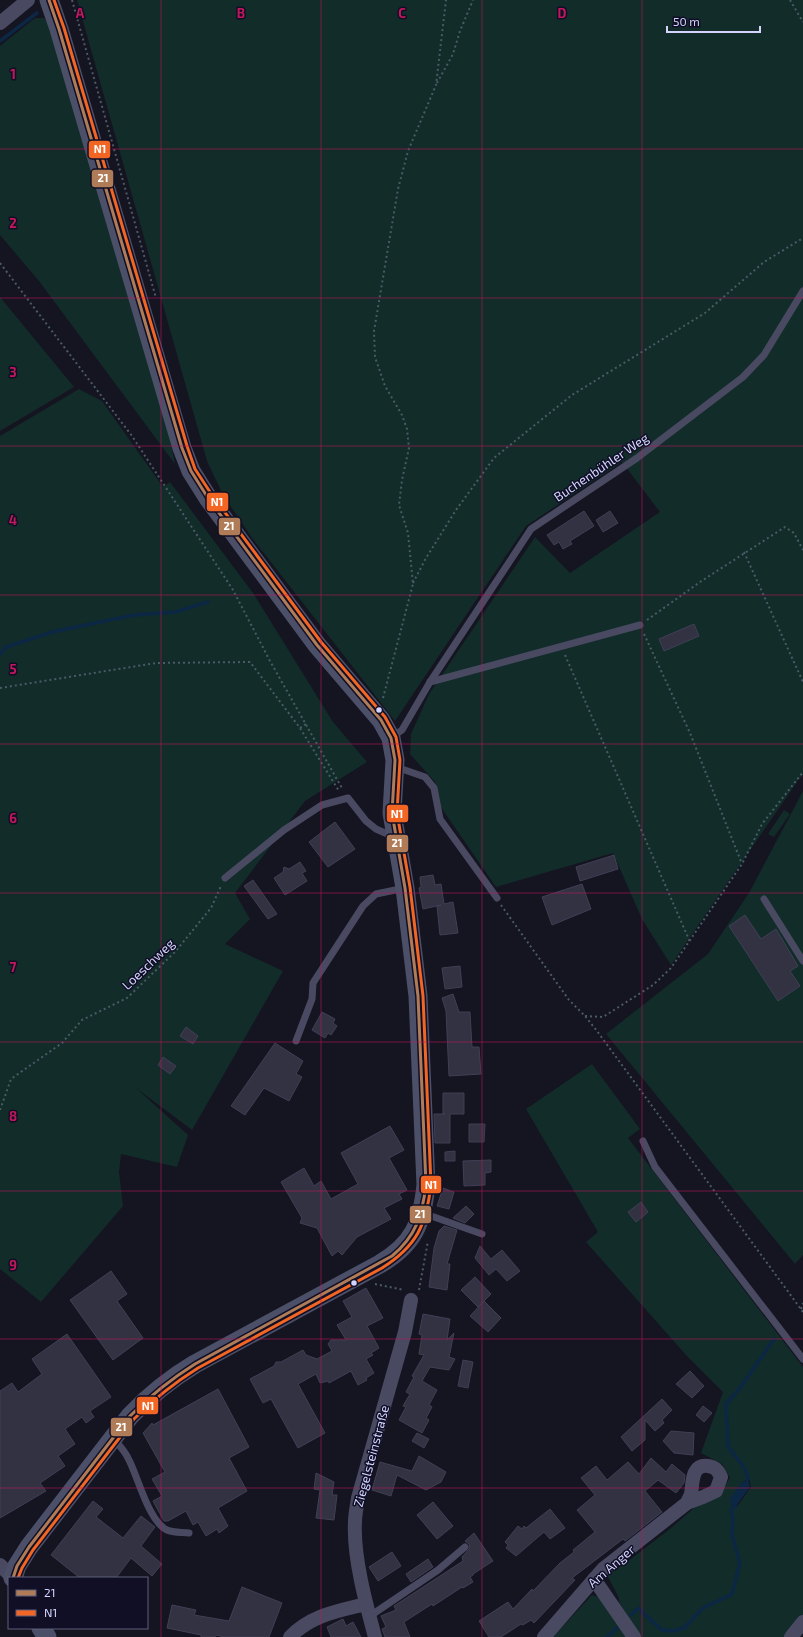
<svg xmlns="http://www.w3.org/2000/svg" width="803" height="1637" font-family="'Exo 2',sans-serif">
<style>
.green{fill:#122c2a;fill-rule:evenodd}
.water{fill:#0c2744}
.lines{fill:none;stroke-linecap:round;stroke-linejoin:round}
.stream{stroke:#0c2744;stroke-width:3.5}
.building{fill:#333243;stroke:#403f55}
.path{stroke:#495b66;stroke-width:2;stroke-dasharray:2 3;stroke-linecap:butt}
.lane{stroke:#494a62;stroke-width:7}
.street{stroke:#494a62;stroke-width:14}
.secondary{stroke:#4c4f68;stroke-width:19}
.bus-1-casing{stroke:#100f26;stroke-width:6}
.bus-2-casing{stroke:#100f26;stroke-width:6}
.bus-1{stroke:#b07c57;stroke-width:3}
.bus-2{stroke:#f26522;stroke-width:3}
.grid{fill:none;stroke:#c2185b;stroke-width:1;stroke-opacity:0.55}
.bus-dot{fill:#d4d4ff;stroke:#100f26;stroke-width:1.5}
.labels{text-anchor:middle;dominant-baseline:central;stroke-width:3;stroke-linejoin:round;paint-order:stroke}
.street-label{font-size:13px;fill:#d4d4ff;stroke:#100f26}
.grid-label{font-size:13px;text-anchor:middle;font-weight:bold;fill:#c2185b;stroke:#100f26;stroke-width:3;stroke-linejoin:round;paint-order:stroke}
.line-badge{stroke:#100f26;stroke-width:1.5}
.badge-label{font-size:11px;text-anchor:middle;font-weight:bold;fill:#fff}
</style>
<rect width="100%" height="100%" fill="#151421"/>
<g class="green">
<path d="M77 0H803V775L799 779 671 965 642 919 613 853 496 887 440 806 435 782 410 754 411 734 429 694 535 537 570 573 660 512 622 462 526 526 395 721 252 538 223 495 207 461Z"/>
<path d="M35 18H44L49 23 134 318 168 430 175 464 39 281 0 235V46Z"/>
<path d="M0 297 74 387 0 431Z"/>
<path d="M79 389 102 401 163 487 170 482 253 593 333 722 367 762 305 801 235 893 250 919 225 944 283 971 192 1130 136 1088 188 1135 177 1167 121 1154 119 1172 123 1206 41 1302 0 1269V436Z"/>
<path d="M803 791V1255L795 1264 606 1034 708 954 749 893Z"/>
<path d="M784 810 790 814 774 837 768 834Z"/>
<path d="M592 1064 640 1129 628 1138 803 1367V1616L786 1637H639L619 1602V1598L607 1575 627 1562 671 1528 694 1508 718 1495 730 1478 722 1464 701 1453 723 1392 686 1355 586 1242 598 1232 526 1109ZM749 1478 751 1487 736 1508 731 1506 741 1483Z"/>
<path d="M592 1595 599 1597 627 1637H553Z"/>
</g>
<path class="water" d="M748 1479 750 1487 736 1506H731L730 1499 741 1483Z"/>
<g class="lines">
<g class="stream">
<path d="M0 41 37 13"/>
<path d="M0 654 6 647 52 632 134 615 175 612 208 602"/>
<path d="M748 1479 745 1469 728 1446 726 1404 740 1388 774 1339"/>
<path d="M631 1615 638 1608 662 1630 673 1631 684 1628 703 1608 732 1594 740 1563 732 1535 733 1519 731 1510 736 1506"/>
<path d="M607 1637 617 1628"/>
</g>
</g>
<g class="building">
<path d="M584 511 594 526 570 541 572 544 563 549 559 542 554 545 547 535Z"/>
<path d="M610 511 618 523 603 532 596 520Z"/>
<path d="M694 624 699 636 664 651 659 639Z"/>
<path d="M335 822 355 849 328 867 309 842Z"/>
<path d="M614 855 618 869 580 881 576 867Z"/>
<path d="M300 862 306 871 302 873 307 881 285 895 274 878 283 872 284 867 289 869Z"/>
<path d="M433 875 435 885 441 884 444 904 453 902 458 933 440 935 437 906 441 905 423 909 419 888 421 887 420 877Z"/>
<path d="M253 880 277 914 268 919 244 886Z"/>
<path d="M582 884 591 909 552 925 542 897Z"/>
<path d="M745 915 761 939 776 929 798 966 790 971 800 986 778 1001 729 926Z"/>
<path d="M460 966 462 987 445 989 442 968Z"/>
<path d="M453 994 459 1012H470L472 1047H479L481 1074 449 1076 446 1011 442 998Z"/>
<path d="M322 1012 335 1019 333 1023 337 1026 331 1035 328 1033 325 1038 312 1030Z"/>
<path d="M186 1027 198 1036 193 1044 180 1036Z"/>
<path d="M275 1043 303 1061 296 1074 302 1077 289 1101 264 1088 245 1115 231 1106Z"/>
<path d="M163 1057 176 1066 170 1074 158 1065Z"/>
<path d="M443 1093H464V1114H450V1143H435L434 1114H445H443Z"/>
<path d="M469 1124H485L484 1142H469Z"/>
<path d="M390 1126 404 1150 389 1158 407 1190 399 1194 402 1199 384 1208 391 1219 357 1237 342 1255 338 1251 332 1256 317 1228 300 1223 302 1218 281 1182 304 1168 314 1186 321 1181 331 1199 358 1184 341 1153Z"/>
<path d="M455 1151V1161H445V1152Z"/>
<path d="M491 1160V1172L485 1173V1185L464 1186 463 1161Z"/>
<path d="M443 1188 454 1192 449 1209 437 1206Z"/>
<path d="M641 1202 648 1212 636 1222 628 1212Z"/>
<path d="M466 1206 474 1214 465 1223 453 1218Z"/>
<path d="M444 1226 457 1230 447 1264H450L447 1290 429 1287 434 1248 439 1231Z"/>
<path d="M480 1246 491 1259 502 1250 520 1271 507 1281 496 1269 489 1275 475 1258Z"/>
<path d="M111 1271 127 1294 117 1301 143 1338 113 1360 70 1300Z"/>
<path d="M475 1277 491 1294 478 1307 461 1290Z"/>
<path d="M366 1288 383 1318 367 1326 379 1348 371 1353 373 1355 366 1359 374 1373 366 1378 367 1380 358 1385 351 1371 329 1383 328 1381 320 1383 316 1374 298 1384 325 1433 298 1448 271 1399 263 1403 250 1379 274 1366 276 1362H281L303 1350 306 1355 317 1359 332 1351 328 1344 331 1340H346L337 1325 352 1317 343 1301Z"/>
<path d="M484 1301 501 1318 488 1332 470 1316Z"/>
<path d="M423 1314 450 1319 447 1340 454 1333 449 1357 455 1359 449 1370 430 1367 422 1381 437 1390 429 1405 432 1407 426 1418 429 1420 422 1433 399 1420 406 1407 403 1406 410 1394 406 1392 414 1377 412 1376 424 1355 419 1354 422 1335 419 1334Z"/>
<path d="M67 1334 111 1397 90 1411 94 1417 86 1423 82 1417 65 1429 75 1444 58 1456 65 1466 40 1483 46 1491 0 1518V1391L12 1383 18 1392 42 1374 32 1359Z"/>
<path d="M463 1360 473 1362 468 1388 458 1386Z"/>
<path d="M690 1371 704 1386 692 1398 676 1384Z"/>
<path d="M218 1389 249 1447 229 1458 247 1491 218 1508 228 1526 219 1533 217 1529 206 1536 198 1522 193 1525 186 1511 168 1521H164L153 1501 162 1496 152 1479 165 1472 143 1433 152 1423 153 1425Z"/>
<path d="M662 1399 672 1410 662 1420 664 1423 655 1431 645 1420V1440L632 1451 621 1437Z"/>
<path d="M703 1406 712 1413 704 1422 696 1415Z"/>
<path d="M671 1431 694 1433 693 1455 674 1453 663 1441Z"/>
<path d="M417 1433 429 1439 424 1448 412 1441Z"/>
<path d="M419 1456 446 1472 441 1482 426 1490 397 1475 391 1496 372 1490 380 1462 412 1471Z"/>
<path d="M651 1458 666 1472 672 1464 685 1475 684 1483 676 1493 658 1480 645 1491 662 1512 625 1541 623 1539 572 1578 575 1580 534 1623 531 1620 523 1625 521 1624 501 1637H489L479 1621 508 1602 513 1609 532 1589 533 1591 560 1563 574 1552 573 1550 595 1532 577 1510 595 1495 581 1478 596 1466 607 1480 628 1462 639 1474Z"/>
<path d="M316 1473 334 1482 332 1495H337L334 1520 316 1518 320 1490 314 1489Z"/>
<path d="M93 1501 103 1509 96 1517 123 1538 141 1516 155 1527 141 1546 162 1564 152 1576 131 1558 116 1578H80L51 1555Z"/>
<path d="M433 1502 453 1526 437 1539 417 1515Z"/>
<path d="M550 1509 565 1528 550 1539 544 1532 516 1556 506 1548 508 1545 505 1542 518 1526 522 1529 524 1526 526 1528Z"/>
<path d="M474 1533 493 1561 473 1574V1575L470 1577 473 1582 463 1588 462 1587 433 1606 432 1604 404 1622 410 1637H385L382 1629 386 1627 381 1616 396 1610 394 1606 463 1561 462 1557 470 1548 469 1544 465 1541Z"/>
<path d="M392 1552 401 1566 378 1581 369 1567Z"/>
<path d="M428 1559 433 1567 411 1582 406 1574Z"/>
<path d="M242 1587 282 1603 269 1637H224L216 1635 215 1637H201V1635L167 1628 172 1605 196 1610 194 1615 229 1621Z"/>
<path d="M343 1619 346 1626 353 1622 361 1637H331L327 1627Z"/>
</g>
<g class="lines">
<g class="path">
<path d="M72 0 156 298"/>
<path d="M790 0 803 22"/>
<path d="M437 83 453 54 460 31 473 0"/>
<path d="M0 263 132 436 233 590 270 661 343 790"/>
<path d="M744 552 803 682"/>
<path d="M413 583 426 558 456 510 494 458 572 395 705 313 764 262 803 238"/>
<path d="M647 620 700 582 785 527 794 533 803 550"/>
<path d="M644 634 690 733 742 864"/>
<path d="M565 655 690 942"/>
<path d="M0 688 156 663 250 662 300 728 339 791"/>
<path d="M383 698 413 584 408 533 399 505 402 480 409 448 407 429 402 415 385 386 375 357 374 331 398 189 408 151 436 85 446 0"/>
<path d="M300 728 306 724"/>
<path d="M501 905 569 1000 585 1016 597 1031 803 1312"/>
<path d="M585 1016 603 1017 653 985 671 968 742 864 762 824 803 772"/>
<path d="M0 1110 11 1079 62 1043 82 1020 127 998 175 952 211 908 221 886"/>
<path d="M375 1284 404 1290"/>
<path d="M419 1290 428 1241"/>
<path d="M801 1309 803 1303"/>
</g>
<g class="lane">
<path d="M430 682 640 625"/>
<path d="M391 738 402 730 430 682 531 529 637 458 743 377 764 355 803 291"/>
<path d="M396 767 425 777 434 788 440 819 497 898"/>
<path d="M225 878 284 830 322 805 348 798 366 821 376 829 394 837"/>
<path d="M764 899 803 961"/>
<path d="M296 1041 312 999 313 983 363 906 376 894 405 888"/>
<path d="M643 1141 655 1167 803 1359"/>
<path d="M421 1215 434 1217 482 1234"/>
<path d="M113 1438C118 1444 125 1451 128 1458 138 1476 148 1521 167 1530 173 1533 183 1532 189 1533"/>
<path d="M370 1616 438 1570 465 1547"/>
</g>
<g class="street">
<path d="M0 23 28 0"/>
<path d="M0 1565 13 1578"/>
<path d="M594 1579 634 1637"/>
<path d="M290 1637C311 1615 338 1611 366 1604"/>
<path d="M375 1637C366 1604 353 1556 355 1522 355 1514 357 1506 358 1498L405 1332 411 1300"/>
<path d="M544 1637 603 1569 687 1503 703 1497 716 1491 721 1477C718 1470 715 1467 708 1466 691 1464 693 1483 691 1494 690 1497 688 1500 687 1503"/>
<path d="M791 1637 803 1622"/>
</g>
<g class="secondary">
<path d="M13 1578 17 1566 29 1547 130 1416C150 1395 170 1379 195 1364L380 1264C414 1244 422 1223 426 1185L418 996 405 888 392 813 395 760 391 738 381 720 317 645 208 498 191 471 182 448 59 29 49 0"/>
<path d="M41 1628 47 1637"/>
</g>
<g class="bus-1-casing">
<path id="bus-1" d="M13 1578 17 1566 29 1547 130 1416C150 1396 171 1379 195 1364L392 1256C416 1236 422 1216 426 1185L418 996 405 888 392 813 395 760 391 738 381 720 317 645 208 498 191 471 182 448 59 29 49 0"/>
</g>
<g class="bus-2-casing">
<path id="bus-2" d="M18 1578 22 1568 33 1550 134 1419C153 1400 174 1383 198 1368L382 1268C417 1246 426 1225 431 1185L423 996 410 887 397 813 400 760 396 737 385 717 321 642 212 495 195 469 187 446 64 28 54 0"/>
</g>
<use href="#bus-1" class="bus-1"/>
<use href="#bus-2" class="bus-2"/>
</g>
<path class="grid" d="M161 0V1637M321 0V1637M482 0V1637M642 0V1637M0 149H803M0 298H803M0 446H803M0 595H803M0 744H803M0 893H803M0 1042H803M0 1191H803M0 1339H803M0 1488H803"/>
<g class="bus-dot">
<circle cx="379" cy="710" r="3.5"/>
<circle cx="354" cy="1283" r="3.5"/>
</g>
<g class="labels">
<g class="street-label">
<text transform="translate(601 467) rotate(-34)">Buchenbühler Weg</text>
<text transform="translate(148 964) rotate(-44)">Loeschweg</text>
<text transform="translate(371 1456) rotate(-75)">Ziegelsteinstraße</text>
<text transform="translate(611 1566) rotate(-41)">Am Anger</text>
</g>
</g>
<g class="grid-label">
<text x="80" y="18">A</text>
<text x="241" y="18">B</text>
<text x="402" y="18">C</text>
<text x="562" y="18">D</text>
<text x="13" y="79">1</text>
<text x="13" y="228">2</text>
<text x="13" y="377">3</text>
<text x="13" y="525">4</text>
<text x="13" y="674">5</text>
<text x="13" y="823">6</text>
<text x="13" y="972">7</text>
<text x="13" y="1121">8</text>
<text x="13" y="1270">9</text>
</g>
<g class="line-badge">
<rect x="88" y="140" width="23" height="19" rx="4" fill="#f26522"/>
<rect x="91" y="169" width="23" height="19" rx="4" fill="#b07c57"/>
<rect x="206" y="492" width="23" height="20" rx="4" fill="#f26522"/>
<rect x="218" y="517" width="23" height="19" rx="4" fill="#b07c57"/>
<rect x="386" y="804" width="23" height="19" rx="4" fill="#f26522"/>
<rect x="386" y="834" width="23" height="19" rx="4" fill="#b07c57"/>
<rect x="420" y="1175" width="22" height="19" rx="4" fill="#f26522"/>
<rect x="409" y="1205" width="23" height="19" rx="4" fill="#b07c57"/>
<rect x="136" y="1396" width="23" height="19" rx="4" fill="#f26522"/>
<rect x="110" y="1417" width="23" height="20" rx="4" fill="#b07c57"/>
</g>
<g class="badge-label">
<text x="100" y="153">N1</text>
<text x="103" y="182">21</text>
<text x="217" y="506">N1</text>
<text x="229" y="530">21</text>
<text x="397" y="818">N1</text>
<text x="397" y="847">21</text>
<text x="431" y="1189">N1</text>
<text x="420" y="1218">21</text>
<text x="148" y="1410">N1</text>
<text x="121" y="1431">21</text>
</g>
<rect x="8" y="1577" width="140" height="52" fill="#100f26" stroke="#5e5e7d"/>
<rect x="16" y="1590" width="20" height="6" fill="#b07c57" stroke="#5e5e7d"/>
<text x="44" y="1597" font-size="12" fill="#d4d4ff">21</text>
<rect x="16" y="1610" width="20" height="6" fill="#f26522" stroke="#5e5e7d"/>
<text x="44" y="1617" font-size="12" fill="#d4d4ff">N1</text>
<path d="M667 26v6h93v-6" fill="none" stroke="#d4d4ff" stroke-width="2"/>
<text x="673" y="26" font-size="12" fill="#d4d4ff" stroke="#100f26" stroke-width="3" paint-order="stroke">50 m</text>
</svg>
